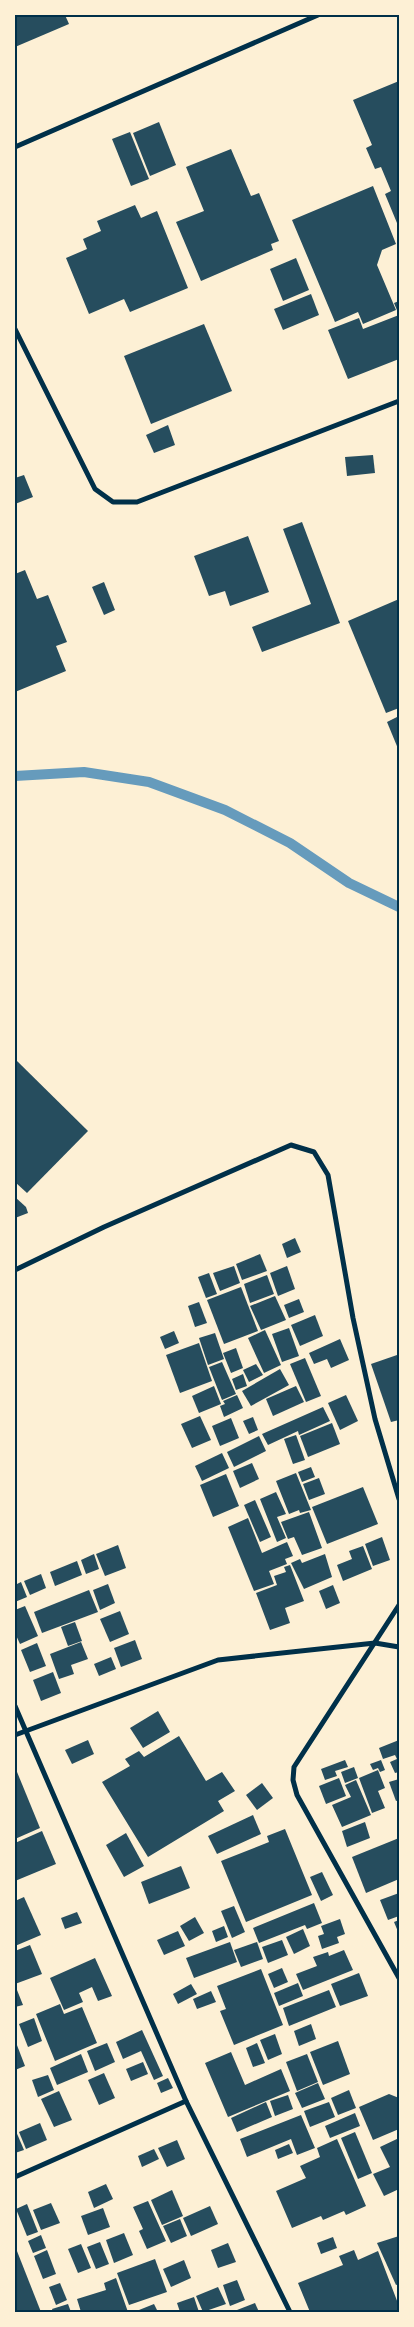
<svg xmlns="http://www.w3.org/2000/svg" width="414" height="2327" font-family="Rubik,sans-serif">
<style>
.lines{fill:none;stroke-linecap:round;stroke-linejoin:round}
.stream{stroke:#669bbc;stroke-width:10}
.building{fill:#264d5e}
.minor{stroke:#003049;stroke-width:5}
.neatline{fill:none;stroke:#003049;stroke-width:2}
</style>
<rect width="100%" height="100%" fill="#fdf0d5"/>
<g class="lines">
<path class="stream" d="M15 776 84 772 149 782 225 810 290 843 349 883 399 907"/>
</g>
<g class="building">
<path d="M15 15H65L69 24 15 47Z"/>
<path d="M399 81V222L397 223 385 194 391 191 381 167 375 169 366 148 372 145 353 100Z"/>
<path d="M159 122 176 165 150 176 133 133Z"/>
<path d="M130 132 149 179 131 186 112 139Z"/>
<path d="M231 149 251 196 259 193 279 241 271 244 273 250 201 281 176 222 204 211 186 167Z"/>
<path d="M373 186 396 244 382 250 377 265 396 310 363 324 358 312 335 322 292 220Z"/>
<path d="M135 205 141 218 157 211 188 288 130 312 124 299 89 314 66 258 87 249 83 239 101 231 97 221Z"/>
<path d="M296 258 309 290 283 301 270 269Z"/>
<path d="M311 294 319 315 283 330 274 309Z"/>
<path d="M399 301V359L348 379 328 330 359 318 363 329 399 315 394 303Z"/>
<path d="M204 324 232 391 151 424 124 356Z"/>
<path d="M168 425 175 445 154 453 146 435Z"/>
<path d="M373 455 375 473 347 476 345 457Z"/>
<path d="M24 475 33 497 15 504V478Z"/>
<path d="M302 522 340 623 262 652 252 627 311 604 283 529Z"/>
<path d="M248 536 269 592 230 606 225 591 209 596 194 556Z"/>
<path d="M25 570 37 599 48 595 67 642 56 646 66 671 15 692V574Z"/>
<path d="M104 582 115 610 104 615 92 587Z"/>
<path d="M399 599V708L386 713 348 621Z"/>
<path d="M399 716V751L387 722Z"/>
<path d="M15 1059 88 1131 27 1193 15 1182Z"/>
<path d="M15 1197 26 1207 28 1213 15 1218Z"/>
<path d="M295 1238 301 1252 287 1258 282 1244Z"/>
<path d="M260 1254 267 1271 242 1280 236 1264Z"/>
<path d="M234 1266 240 1283 220 1291 213 1273Z"/>
<path d="M287 1266 295 1289 278 1296 270 1273Z"/>
<path d="M209 1273 217 1294 206 1298 198 1277Z"/>
<path d="M267 1275 274 1294 250 1303 244 1284Z"/>
<path d="M241 1287 258 1331 224 1344 207 1300Z"/>
<path d="M275 1296 286 1320 261 1330 250 1306Z"/>
<path d="M299 1299 304 1312 289 1318 284 1305Z"/>
<path d="M199 1302 207 1323 195 1327 188 1306Z"/>
<path d="M315 1315 323 1336 300 1346 291 1325Z"/>
<path d="M289 1328 299 1356 282 1362 272 1334Z"/>
<path d="M265 1330 281 1365 264 1373 248 1338Z"/>
<path d="M174 1331 179 1343 165 1349 160 1337Z"/>
<path d="M215 1333 224 1359 208 1365 199 1338Z"/>
<path d="M340 1339 349 1360 331 1368 327 1359 314 1364 309 1353Z"/>
<path d="M199 1343 212 1381 180 1393 166 1355Z"/>
<path d="M236 1348 243 1368 231 1373 223 1353Z"/>
<path d="M397 1355 399 1420 391 1422 371 1364Z"/>
<path d="M305 1358 321 1396 306 1402 290 1364Z"/>
<path d="M222 1362 236 1394 222 1400 209 1367Z"/>
<path d="M256 1364 263 1375 249 1382 243 1370Z"/>
<path d="M280 1369 289 1385 251 1406 242 1391Z"/>
<path d="M243 1374 247 1386 236 1390 232 1379Z"/>
<path d="M214 1386 221 1404 199 1413 192 1396Z"/>
<path d="M296 1386 304 1402 273 1416 266 1399Z"/>
<path d="M237 1395 243 1408 224 1417 220 1406 225 1404 223 1401Z"/>
<path d="M346 1395 358 1421 340 1430 328 1403Z"/>
<path d="M323 1407 330 1421 299 1435 298 1431 268 1445 262 1434Z"/>
<path d="M200 1416 211 1440 192 1448 181 1424Z"/>
<path d="M253 1417 258 1430 249 1434 243 1421Z"/>
<path d="M231 1418 239 1438 220 1446 212 1426Z"/>
<path d="M332 1423 340 1444 308 1457 300 1436Z"/>
<path d="M296 1435 305 1460 293 1464 284 1439Z"/>
<path d="M259 1436 266 1451 234 1467 227 1452Z"/>
<path d="M222 1453 229 1468 202 1481 195 1466Z"/>
<path d="M252 1463 259 1479 240 1488 233 1471Z"/>
<path d="M311 1467 315 1477 302 1482 298 1472Z"/>
<path d="M296 1473 311 1510 300 1513 299 1510 289 1514 276 1481Z"/>
<path d="M226 1474 239 1506 213 1517 200 1485Z"/>
<path d="M319 1478 325 1494 309 1500 303 1484Z"/>
<path d="M363 1487 378 1524 327 1544 312 1507Z"/>
<path d="M276 1492 286 1514 277 1517 286 1538 277 1542 260 1499Z"/>
<path d="M255 1500 271 1537 260 1542 244 1505Z"/>
<path d="M309 1512 322 1548 302 1555 294 1537 288 1539 281 1522Z"/>
<path d="M248 1518 262 1553 287 1542 293 1556 285 1559 287 1564 269 1571 274 1584 254 1591 228 1527Z"/>
<path d="M382 1537 390 1560 373 1566 365 1544Z"/>
<path d="M118 1545 126 1568 105 1576 96 1554Z"/>
<path d="M363 1546 372 1569 343 1581 337 1565 352 1559 349 1551Z"/>
<path d="M94 1554 99 1569 86 1574 81 1560Z"/>
<path d="M325 1554 332 1577 304 1589 291 1563 300 1559 302 1563Z"/>
<path d="M77 1561 82 1575 55 1586 50 1572Z"/>
<path d="M290 1565 304 1601 285 1608 290 1623 270 1630 256 1593 277 1585 274 1576 286 1572 284 1567Z"/>
<path d="M41 1574 46 1588 30 1595 24 1581Z"/>
<path d="M21 1582 27 1597 15 1602V1585Z"/>
<path d="M108 1584 115 1603 100 1610 93 1590Z"/>
<path d="M333 1585 340 1603 326 1609 319 1591Z"/>
<path d="M89 1590 98 1612 42 1633 34 1612Z"/>
<path d="M25 1606 38 1636 20 1644 15 1633V1610Z"/>
<path d="M120 1611 129 1634 110 1642 100 1619Z"/>
<path d="M75 1622 82 1641 68 1646 61 1627Z"/>
<path d="M135 1640 142 1659 121 1667 114 1648Z"/>
<path d="M81 1642 88 1659 71 1665 74 1674 59 1679 50 1654Z"/>
<path d="M37 1643 46 1666 30 1672 21 1650Z"/>
<path d="M111 1657 116 1669 99 1676 94 1664Z"/>
<path d="M53 1672 61 1693 41 1701 33 1680Z"/>
<path d="M158 1711 170 1732 143 1748 130 1728Z"/>
<path d="M179 1736 206 1781 222 1772 235 1791 218 1801 224 1811 148 1857 102 1782 130 1766 125 1759 139 1751 144 1757Z"/>
<path d="M88 1740 94 1754 72 1764 65 1750Z"/>
<path d="M399 1740V1772L395 1773 390 1762 397 1759 395 1755 383 1759 379 1748Z"/>
<path d="M345 1760 348 1767 335 1771 337 1776 325 1780 321 1769Z"/>
<path d="M381 1760 385 1770 380 1772 378 1768 373 1770 370 1764Z"/>
<path d="M15 1767 40 1828 15 1839Z"/>
<path d="M354 1767 358 1778 345 1783 341 1772Z"/>
<path d="M378 1770 385 1788 378 1791 385 1808 372 1813 359 1778Z"/>
<path d="M339 1778 346 1796 326 1804 319 1786Z"/>
<path d="M399 1779V1800L396 1801 389 1782Z"/>
<path d="M356 1780 371 1815 342 1827 332 1805 351 1797 345 1785Z"/>
<path d="M262 1783 273 1798 257 1810 246 1795Z"/>
<path d="M253 1815 261 1834 217 1854 208 1836Z"/>
<path d="M365 1822 370 1838 347 1847 342 1831Z"/>
<path d="M285 1829 312 1895 246 1922 221 1861 269 1842 267 1836Z"/>
<path d="M42 1831 56 1864 15 1881V1843Z"/>
<path d="M126 1833 144 1866 124 1877 106 1845Z"/>
<path d="M399 1838V1879L366 1893 352 1857Z"/>
<path d="M181 1866 190 1888 149 1904 141 1882Z"/>
<path d="M322 1872 333 1895 321 1901 310 1877Z"/>
<path d="M399 1893V1916L388 1920 380 1900Z"/>
<path d="M24 1897 41 1935 15 1946V1901Z"/>
<path d="M314 1903 322 1923 307 1929 305 1925 259 1943 253 1928Z"/>
<path d="M234 1906 245 1932 232 1938 221 1911Z"/>
<path d="M77 1912 82 1923 65 1929 61 1918Z"/>
<path d="M195 1917 204 1933 189 1941 180 1926Z"/>
<path d="M340 1919 345 1934 337 1937 339 1943 322 1949 318 1936 324 1934 321 1926Z"/>
<path d="M399 1920V1934L394 1922Z"/>
<path d="M224 1926 228 1937 216 1942 212 1931Z"/>
<path d="M303 1929 310 1946 294 1954 286 1937Z"/>
<path d="M178 1931 185 1946 164 1955 157 1940Z"/>
<path d="M282 1940 288 1955 268 1963 262 1947Z"/>
<path d="M230 1942 237 1962 194 1978 186 1958Z"/>
<path d="M257 1942 263 1959 241 1967 234 1950Z"/>
<path d="M30 1945 42 1974 15 1984V1951Z"/>
<path d="M344 1950 353 1970 303 1990 296 1974 317 1966 313 1957 328 1952 329 1956Z"/>
<path d="M95 1958 112 1996 98 2001 92 1987 79 1993 83 2002 64 2010 50 1978Z"/>
<path d="M282 1968 288 1982 274 1988 268 1974Z"/>
<path d="M261 1969 283 2025 234 2045 220 2011 226 2009 217 1986Z"/>
<path d="M359 1973 368 1996 340 2006 331 1984Z"/>
<path d="M298 1983 303 1996 279 2006 274 1993Z"/>
<path d="M191 1984 197 1994 178 2004 173 1994Z"/>
<path d="M15 1985 23 2005 15 2007Z"/>
<path d="M329 1990 336 2007 289 2026 283 2008Z"/>
<path d="M211 1991 216 2002 197 2009 193 1999Z"/>
<path d="M60 2004 64 2014 82 2007 97 2043 55 2061 36 2014Z"/>
<path d="M34 2018 42 2041 28 2047 19 2024Z"/>
<path d="M311 2024 316 2039 299 2046 294 2031Z"/>
<path d="M142 2030 163 2076 154 2080 141 2051 123 2059 116 2042Z"/>
<path d="M275 2034 282 2054 268 2060 260 2040Z"/>
<path d="M15 2040 25 2066 15 2070Z"/>
<path d="M338 2041 350 2074 323 2085 310 2052Z"/>
<path d="M107 2043 115 2062 95 2071 87 2051Z"/>
<path d="M257 2043 265 2063 253 2067 246 2048Z"/>
<path d="M231 2052 245 2085 281 2069 290 2091 228 2117 205 2063Z"/>
<path d="M81 2054 88 2072 57 2085 50 2068Z"/>
<path d="M307 2054 318 2082 297 2091 286 2062Z"/>
<path d="M143 2062 148 2074 131 2081 126 2069Z"/>
<path d="M104 2073 115 2098 99 2105 88 2080Z"/>
<path d="M48 2075 54 2090 38 2097 32 2080Z"/>
<path d="M168 2078 173 2088 161 2093 157 2083Z"/>
<path d="M318 2083 325 2099 302 2108 295 2093Z"/>
<path d="M349 2090 356 2108 338 2115 331 2098Z"/>
<path d="M59 2091 72 2120 54 2127 41 2099Z"/>
<path d="M389 2094 399 2098V2129L373 2140 359 2107Z"/>
<path d="M288 2095 293 2109 275 2116 270 2101Z"/>
<path d="M266 2102 272 2117 237 2132 231 2118Z"/>
<path d="M329 2102 335 2117 310 2127 304 2111Z"/>
<path d="M355 2113 360 2126 330 2138 325 2126Z"/>
<path d="M301 2115 315 2148 297 2155 291 2139 247 2157 240 2139Z"/>
<path d="M40 2123 47 2140 26 2149 19 2132Z"/>
<path d="M15 2129 24 2150 15 2153Z"/>
<path d="M355 2132 372 2173 358 2179 341 2138Z"/>
<path d="M399 2138V2189L384 2196 373 2174 390 2167 380 2147Z"/>
<path d="M337 2139 366 2206 346 2215 344 2211 323 2220 321 2216 292 2228 276 2191 306 2178 300 2166 320 2157 317 2148Z"/>
<path d="M177 2140 185 2159 167 2167 158 2148Z"/>
<path d="M289 2144 293 2153 278 2159 275 2150Z"/>
<path d="M154 2149 159 2159 142 2167 138 2156Z"/>
<path d="M106 2184 113 2199 94 2208 88 2192Z"/>
<path d="M172 2190 183 2216 162 2225 151 2200Z"/>
<path d="M148 2201 166 2241 147 2249 139 2231 143 2229 133 2207Z"/>
<path d="M51 2203 60 2223 41 2230 33 2210Z"/>
<path d="M27 2204 38 2232 27 2236 16 2209Z"/>
<path d="M210 2206 218 2224 191 2236 183 2218Z"/>
<path d="M103 2208 110 2227 88 2235 81 2216Z"/>
<path d="M180 2219 187 2236 171 2243 163 2226Z"/>
<path d="M124 2233 133 2255 114 2263 106 2240Z"/>
<path d="M41 2235 46 2248 33 2253 28 2241Z"/>
<path d="M399 2236V2284L396 2285 377 2243Z"/>
<path d="M333 2237 337 2248 321 2254 317 2243Z"/>
<path d="M100 2242 109 2264 96 2269 87 2247Z"/>
<path d="M228 2243 236 2262 218 2268 211 2250Z"/>
<path d="M81 2244 91 2268 78 2273 68 2249Z"/>
<path d="M15 2246 41 2312H15Z"/>
<path d="M47 2250 56 2274 43 2279 34 2256Z"/>
<path d="M354 2250 358 2260 378 2251 399 2306V2312H310L298 2283 343 2265 339 2256Z"/>
<path d="M155 2259 167 2292 129 2305 117 2273Z"/>
<path d="M184 2260 191 2278 171 2287 163 2269Z"/>
<path d="M116 2278 128 2312H81L77 2299 106 2290 104 2283Z"/>
<path d="M237 2280 245 2300 230 2306 223 2285Z"/>
<path d="M60 2283 67 2300 56 2305 49 2287Z"/>
<path d="M218 2287 226 2304 203 2312 196 2296Z"/>
<path d="M194 2297 199 2312H180L177 2303Z"/>
<path d="M255 2303 259 2312H237V2310Z"/>
<path d="M68 2304 71 2312H53L52 2309Z"/>
<path d="M154 2304 158 2312H134Z"/>
</g>
<g class="lines">
<g class="minor">
<path d="M15 147 318 15"/>
<path d="M15 329 95 489 113 502H137L399 401"/>
<path d="M15 1270 104 1227 291 1145 314 1152 328 1175 353 1318 375 1419 399 1499"/>
<path d="M399 1605 294 1767 293 1780 297 1795 399 1978"/>
<path d="M15 1706 186 2101 290 2312"/>
<path d="M15 1735 218 1660 375 1643 399 1647"/>
<path d="M15 2177 186 2101"/>
</g>
</g>
<rect width="414" height="2327" fill="none" stroke="#fdf0d5" stroke-width="32"/>
<rect x="16" y="16" width="382" height="2295" class="neatline"/>
</svg>
